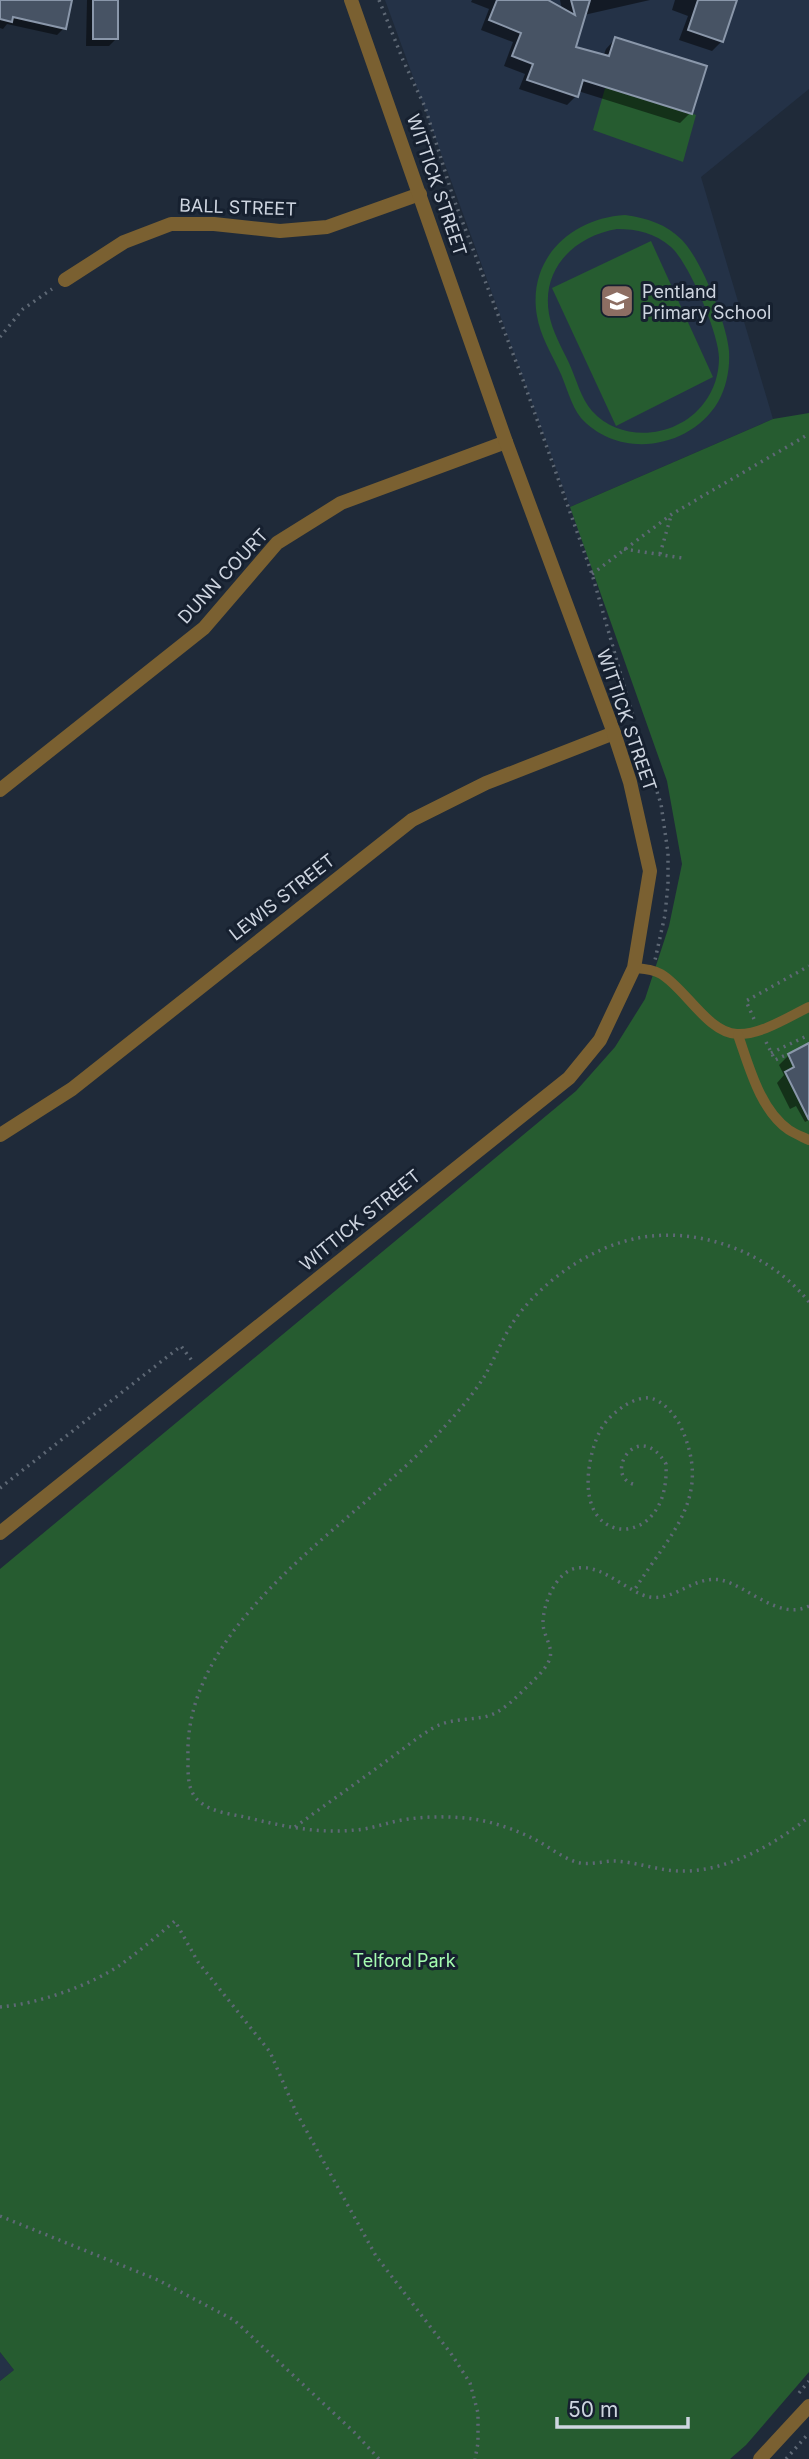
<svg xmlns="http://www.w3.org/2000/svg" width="809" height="2459" font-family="Inter,sans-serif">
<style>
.built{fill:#243247}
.green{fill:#265c30;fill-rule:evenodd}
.shadow{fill:#0007}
.building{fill:#475364;stroke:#8a97aa;stroke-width:2}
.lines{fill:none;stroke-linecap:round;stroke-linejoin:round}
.path{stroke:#5e6875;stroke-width:3.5;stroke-dasharray:2 5;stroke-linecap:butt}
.service{stroke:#7a6031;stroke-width:10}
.minor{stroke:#7a6031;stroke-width:14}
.labels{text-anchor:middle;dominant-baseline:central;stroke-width:6;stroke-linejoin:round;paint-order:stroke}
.street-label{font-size:18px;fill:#ced5e0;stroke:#16202f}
.poi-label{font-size:18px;fill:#ced5e0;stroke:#16202f;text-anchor:start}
.park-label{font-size:18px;fill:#a5fcb0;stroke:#16202f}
</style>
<rect width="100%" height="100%" fill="#1f2a39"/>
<g class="built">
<path d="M385 0H809V89L701 177 773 419 570 507Z"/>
<path d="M0 2352 14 2370 0 2381Z"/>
</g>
<g class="green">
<path d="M606 85 696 115 683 162 593 130Z"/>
<path d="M625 215C647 218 666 224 682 240 701 259 727 324 729 351 730 368 727 386 718 402 690 449 619 460 581 418 571 406 566 384 559 370 551 353 540 335 537 316 527 259 571 218 625 215ZM617 229C637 229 655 233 671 247 689 263 719 334 719 358 719 374 714 390 704 403 678 438 622 444 592 411 581 399 576 378 569 363 562 348 552 331 549 314 541 268 575 236 617 229Z"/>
<path d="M651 241 713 377 616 426 552 288Z"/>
<path d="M809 413V2372L746 2445 730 2459H0V2381L14 2370 0 2352V1569L576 1091 615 1047 645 999 669 926 682 864 667 781 570 507 773 419Z"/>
</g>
<g class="shadow">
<path d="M0 0H70L64 28 57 35 7 24 3 29 0 28Z"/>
<path d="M87 0H116V39L109 46H86Z"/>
<path d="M472 0H544L562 10 560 0H650L584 15 574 48 603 57 606 49 615 39 690 113 680 123 578 91 576 96 567 105 519 89 525 74 504 66 513 42 481 30 489 9 471 2Z"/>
<path d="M675 0H736L722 41 712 51 679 40 688 16 672 10Z"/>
<path d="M809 1045V1120L805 1122 796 1106 790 1109 777 1083 784 1075 779 1065 789 1055Z"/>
</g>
<g class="building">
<path d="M0 0H72L66 29 13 17 12 22 0 19Z"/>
<rect x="93" y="0" width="25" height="39"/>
<path d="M497 0H548L575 15 571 0H590L576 47 609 56 615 37 707 66 692 114 583 80 578 97 527 80 533 64 512 56 521 33 489 20Z"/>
<path d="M698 0H737L723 42 688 30Z"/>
<path d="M809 1043V1120L785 1072 794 1067 788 1054Z"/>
</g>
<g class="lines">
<g class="path">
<path d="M379 0 403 60 425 107 453 197 523 380 592 574 635 724 661 804 668 853V884L665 915 655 960"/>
<path d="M0 337 23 309 52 289"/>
<path d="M624 549 682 558"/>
<path d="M660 554 671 516"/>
<path d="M592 574 672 514 809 434"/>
<path d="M754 1019 746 1001 809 966"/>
<path d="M766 1042 775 1060 788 1054"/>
<path d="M771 1053 809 1035"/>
<path d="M809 1302C770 1253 700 1226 638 1238 592 1247 547 1278 519 1314 504 1333 496 1357 484 1377 470 1399 451 1420 433 1439 351 1527 183 1622 188 1758 188 1774 187 1792 200 1802 212 1812 230 1814 245 1817 282 1826 317 1834 355 1830 371 1829 386 1823 402 1820 426 1816 449 1816 473 1819 494 1822 516 1830 534 1839 548 1846 561 1857 576 1862 588 1866 602 1861 615 1861 636 1862 657 1870 678 1871 725 1873 774 1845 809 1817"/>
<path d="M633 1484C603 1475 638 1417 666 1464 667 1485 663 1508 645 1522 636 1528 625 1531 615 1528 576 1516 587 1455 601 1429 607 1419 615 1412 624 1406 630 1402 641 1397 649 1398 663 1400 674 1414 680 1425 714 1497 671 1532 635 1589"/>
<path d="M0 1488 181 1346 193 1362"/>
<path d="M295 1827C325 1805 355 1784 385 1762 401 1751 416 1738 433 1728 448 1719 467 1720 484 1717 503 1713 517 1696 531 1683 537 1677 547 1668 550 1658 553 1646 543 1635 543 1623 543 1604 556 1571 577 1568 603 1564 628 1593 650 1597 675 1601 695 1575 721 1580 748 1586 779 1621 809 1606"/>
<path d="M0 2007C38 2004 92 1985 123 1963 141 1950 158 1935 175 1921L198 1962 270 2052 296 2112 376 2256 452 2355 470 2383 478 2413V2443L475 2459"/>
<path d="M0 2216 158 2280 234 2320 354 2432 379 2459"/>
<path d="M799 2393 809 2381"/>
<path d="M786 2459 809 2433"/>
</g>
<g class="service">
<path d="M634 968C644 969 652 969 661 974 685 988 708 1033 737 1034 761 1035 788 1017 809 1007"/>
<path d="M738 1035C749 1066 760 1110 789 1130 795 1134 803 1137 809 1140"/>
</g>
<g class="minor">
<path d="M65 280 124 242 171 224H214L280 231 327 227 420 194"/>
<path d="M0 790 204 628 277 543 341 503 506 442"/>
<path d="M0 1135 72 1089 412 820 486 783 614 733"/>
<path d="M0 1533 569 1078 600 1040 634 968 650 871 630 782 614 733 506 442 351 0"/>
<path d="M760 2459 809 2406"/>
</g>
</g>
<defs>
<g id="school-square" transform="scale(1.75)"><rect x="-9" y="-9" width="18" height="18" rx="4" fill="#8d6e63" stroke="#16202f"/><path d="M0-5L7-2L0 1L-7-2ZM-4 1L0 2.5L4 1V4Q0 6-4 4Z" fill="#fff"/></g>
</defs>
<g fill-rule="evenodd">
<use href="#school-square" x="617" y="301"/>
</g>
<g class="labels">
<g class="street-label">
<text transform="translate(437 185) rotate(71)">WITTICK STREET</text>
<text transform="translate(238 207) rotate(2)">BALL STREET</text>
<text transform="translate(223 576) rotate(-47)">DUNN COURT</text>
<text transform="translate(627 720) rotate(71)">WITTICK STREET</text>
<text transform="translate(282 897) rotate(-38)">LEWIS STREET</text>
<text transform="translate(360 1220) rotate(-39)">WITTICK STREET</text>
</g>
<g class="poi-label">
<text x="642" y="291">Pentland<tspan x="642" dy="21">Primary School</tspan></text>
</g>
<g class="park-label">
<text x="404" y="1960">Telford Park</text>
</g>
</g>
<path d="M557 2417v10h131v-10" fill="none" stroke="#ced5e0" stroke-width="3.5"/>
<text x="568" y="2417" font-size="21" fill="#ced5e0" stroke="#16202f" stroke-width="5" paint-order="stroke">50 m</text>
</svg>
